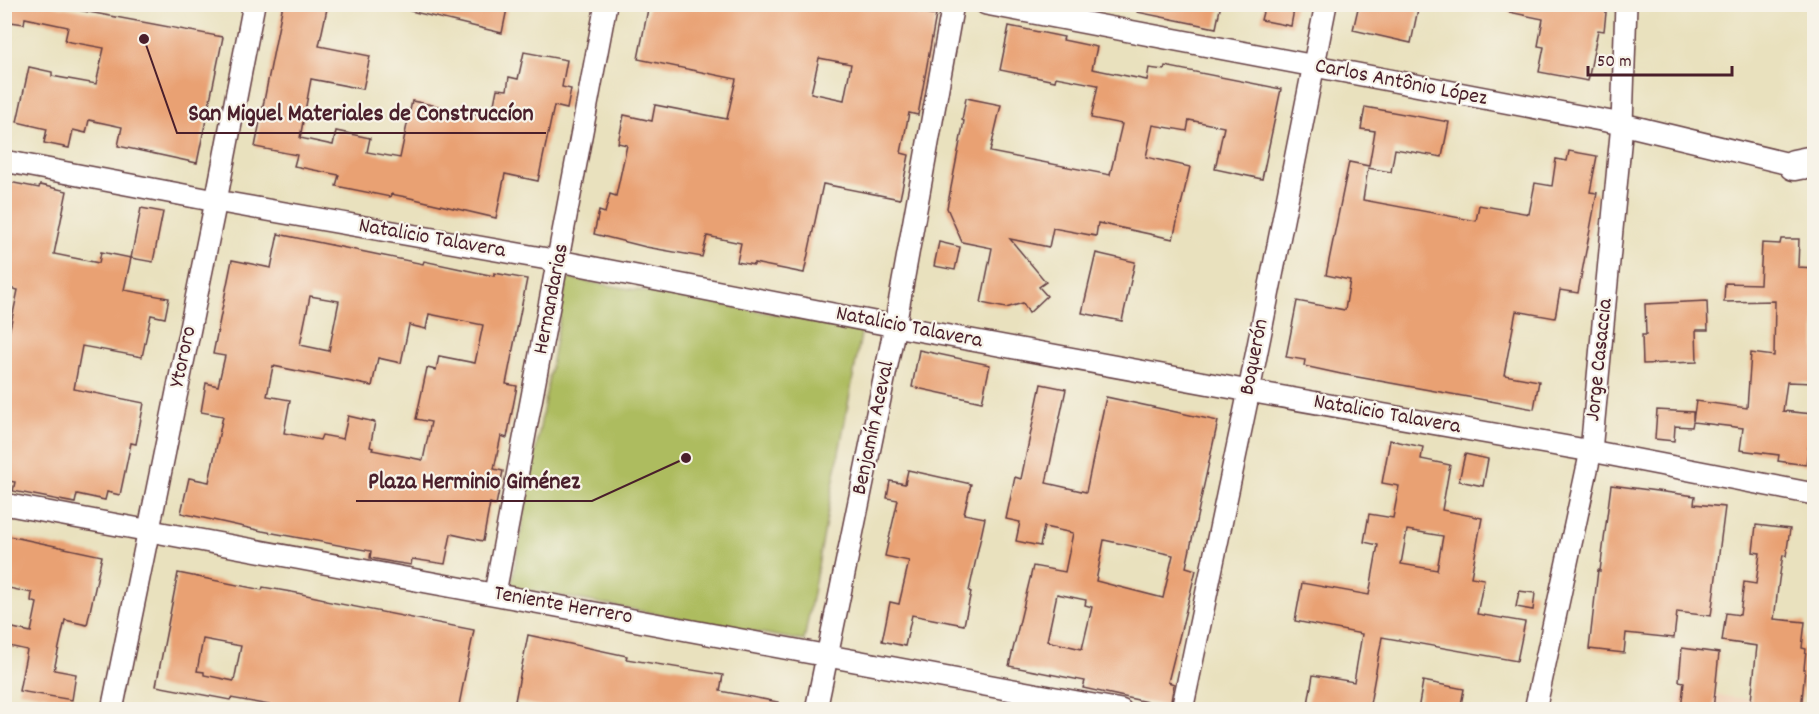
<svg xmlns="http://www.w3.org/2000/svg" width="1819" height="714" font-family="Dekko,sans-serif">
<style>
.built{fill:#f1d5bd}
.green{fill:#adbc5f;stroke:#7c6e45;stroke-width:1.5}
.building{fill:#e9a173;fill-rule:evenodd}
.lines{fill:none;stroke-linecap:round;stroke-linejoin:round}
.street-casing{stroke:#623c41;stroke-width:24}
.secondary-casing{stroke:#623c41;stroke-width:33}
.street{stroke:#fff;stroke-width:21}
.secondary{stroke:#fff;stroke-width:30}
.labels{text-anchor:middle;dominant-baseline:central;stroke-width:4.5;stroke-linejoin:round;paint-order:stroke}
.street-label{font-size:22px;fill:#4a1f2b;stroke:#f7f3e8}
.leader{fill:none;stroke:#4a1f2b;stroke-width:2}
.callout-dot{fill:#4a1f2b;stroke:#f7f3e8;stroke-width:2}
.callout-label{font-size:24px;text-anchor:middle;font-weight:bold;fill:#4a1f2b;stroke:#f7f3e8;stroke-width:4.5;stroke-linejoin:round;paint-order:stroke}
</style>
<rect width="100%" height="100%" fill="#f7f3e8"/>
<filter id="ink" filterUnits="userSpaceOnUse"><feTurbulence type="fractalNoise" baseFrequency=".0167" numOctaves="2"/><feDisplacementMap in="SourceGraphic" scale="12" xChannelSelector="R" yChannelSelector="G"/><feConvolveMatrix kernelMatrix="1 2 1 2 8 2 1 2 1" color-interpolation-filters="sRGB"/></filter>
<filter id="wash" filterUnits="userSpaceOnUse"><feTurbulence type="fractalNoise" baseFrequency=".008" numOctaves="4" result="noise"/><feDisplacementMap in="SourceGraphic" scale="24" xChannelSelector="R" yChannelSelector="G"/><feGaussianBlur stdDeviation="1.35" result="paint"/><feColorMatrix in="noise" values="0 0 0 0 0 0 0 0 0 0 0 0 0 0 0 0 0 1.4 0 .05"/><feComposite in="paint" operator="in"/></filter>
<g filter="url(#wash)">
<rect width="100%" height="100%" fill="#e9e1be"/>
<path class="built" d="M1679 690 1806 707 1805 710H1677Z"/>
<path class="green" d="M567 278 862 329 804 641 511 587Z"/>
<g id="blocks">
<g class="building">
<path d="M4 4H46L223 37 197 163 118 146 122 127 89 120 86 133 73 130 69 148 44 143 47 129 17 122 29 67 52 72V76L96 84 104 48 65 41 68 27 25 18 24 24 4 21Z"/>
<path d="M283 4H328L319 46 370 56 363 89 311 79 300 138 333 145 336 131 370 138 367 152 400 158 412 101 481 115 482 112 492 114 497 89 507 90 509 77 518 79 524 52 567 60 562 87 571 89 567 109 554 106 538 181 505 174 496 218 406 197 391 194 390 197 336 186 339 175 294 166 297 155 255 147Z"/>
<path d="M410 4H508L502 33 410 11Z"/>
<path d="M649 4H875L936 15 918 115 909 113 901 153 909 155 900 199 823 184 804 273 754 263V265L737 262 741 243 707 236 702 257 646 247 594 234 599 211 605 213 610 194 616 196 627 145 618 143 624 115 652 121 655 105 727 119 736 79 638 59ZM819 58 851 64 844 100 811 93Z"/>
<path d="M1138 4H1221L1216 28 1137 12Z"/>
<path d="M1265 4H1295L1291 26 1261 20Z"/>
<path d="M1359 4H1419L1411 43 1353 30Z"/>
<path d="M1510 4H1607L1604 31 1598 30 1588 81 1539 72 1544 47 1538 46 1543 19 1509 12Z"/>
<path d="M1009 26 1064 37 1063 40 1097 47 1092 69 1147 80 1149 68 1164 70 1165 66 1281 89 1262 179 1215 169 1224 127 1189 120 1187 131 1153 125 1146 157 1190 167 1173 239 1098 223 1096 236 1053 228 1049 247 1010 239 1046 282 1039 287 1047 296 1029 313 1023 303 1006 308 981 303 992 248 962 242 947 208 964 121 962 120 966 98 1001 105 990 152 1110 175 1122 124 1091 118 1098 85 1056 77 1055 81 1000 70Z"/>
<path d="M1365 107 1449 122 1442 157 1395 149 1391 172 1368 168 1363 200 1476 221 1479 205 1529 214 1535 183 1552 186 1556 159 1567 161 1569 151 1597 156 1590 192 1597 193 1578 293 1560 290 1555 318 1516 311 1504 375 1539 381 1534 409 1341 374 1304 366 1305 360 1286 357 1297 301 1345 310 1350 280 1326 275 1349 162 1369 166 1375 131 1361 129Z"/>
<path d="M9 182 39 188 40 185 67 191 54 254 99 263 101 252 131 258 124 290 169 298 165 318 151 315 142 357 82 346 74 389 144 403 136 444 131 443 120 495 107 492 105 500 77 494 75 503 13 491 15 482 4 480V333H9L18 290 4 287V202Z"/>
<path d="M141 208 163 212 153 262 131 258Z"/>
<path d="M278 234 423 264 424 261 494 276V273L527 279 506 384 517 386 507 438 501 436 494 469 503 471 496 505 490 503 483 541 451 534 445 564 412 559 411 565 392 562 370 558 371 551 262 531 181 513 189 478 209 482 223 416 201 412 206 383 218 386 225 356 213 354 232 260 271 268ZM310 296 339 301 329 351 300 345ZM429 314 483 325 475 363 439 356 436 370 427 368 416 419 431 422 423 460 372 450 373 448 370 447 375 422 348 416 343 439 322 435 320 440 284 433 290 400 267 396 273 366 372 386 378 358 401 363 409 325 426 329Z"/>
<path d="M1781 239H1799L1798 267 1815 268V383L1787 382 1783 411 1813 414 1806 465 1778 461 1779 455 1740 450 1743 428 1693 422 1692 427 1675 426 1674 441 1655 439 1657 410 1693 412V421L1696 401 1747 408 1751 353 1774 356 1775 301 1724 302 1725 283 1760 284 1762 243 1780 244Z"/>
<path d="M939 242 960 247 955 270 934 266Z"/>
<path d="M1096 253 1135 262 1122 321 1082 313Z"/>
<path d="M1707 301 1708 330H1696L1697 362 1643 364 1642 335H1646L1645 304Z"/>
<path d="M919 350 990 365 982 402 912 387Z"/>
<path d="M1041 384 1066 389 1046 483 1086 492 1106 397 1218 421 1186 567 1196 570 1168 682 1174 684 1170 707 1083 688 1085 681 1009 666 1033 566 1065 572 1073 533 1044 527 1040 546 1016 541 1020 522 1006 519 1015 477 1021 479ZM1104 540 1173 555 1163 598 1096 581ZM1057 594 1086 600 1085 605 1092 607 1082 649 1047 641Z"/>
<path d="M1390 440 1423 447 1421 459 1450 465 1442 510 1482 518 1471 577 1484 579 1477 614 1525 622 1517 661 1382 637 1369 710H1307L1313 675 1354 682 1362 634 1295 621 1302 583 1369 595 1378 545 1364 542 1369 514 1393 518 1399 486 1382 483ZM1407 530 1443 536 1437 570 1401 564Z"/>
<path d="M1465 454 1488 459 1483 486 1459 481Z"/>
<path d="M908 470 971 484 964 514 985 518 969 591 971 592 964 625 912 615 905 646 882 641 890 602 899 604 909 561 885 556 898 500 887 498 890 481 905 484Z"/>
<path d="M1611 485 1695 496 1694 504 1725 507 1711 616 1677 612 1674 638 1626 633 1624 653 1589 649 1598 570 1600 571Z"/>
<path d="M1756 525 1790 529 1786 556 1783 555 1779 580 1774 619 1805 622 1802 648 1806 649 1804 669H1805L1801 710H1750L1757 646 1722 641 1726 613 1740 615 1744 582 1756 584 1760 553 1753 552Z"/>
<path d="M4 535 102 556 87 625 65 620 54 670 76 674 72 700 19 691 27 650 4 645V626L31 632 37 603 31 601 32 593 4 587Z"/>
<path d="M178 573 262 590 263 587 297 593 325 599V601L474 630 458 710H297L231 698 230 700 156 686ZM203 639 241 646 234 681 204 675V672L197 671Z"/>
<path d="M1519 591 1535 593 1533 610 1516 607Z"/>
<path d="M528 635 627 656 626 659 723 675 720 691 778 702V710H555L515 701Z"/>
<path d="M1682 648 1719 653 1713 710H1681L1684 682 1679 681Z"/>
<path d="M1423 681 1464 689 1460 710H1418Z"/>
</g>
</g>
</g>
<g filter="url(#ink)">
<use href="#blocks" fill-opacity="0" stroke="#623c41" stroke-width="1.5"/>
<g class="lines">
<g class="street-casing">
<g id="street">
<path d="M986 4 1622 124 1806 168"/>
<path d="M4 161 216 201 559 261 895 326 1249 391 1591 451 1814 494"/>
<path d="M4 504 1121 710"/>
<path d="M495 593 606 4"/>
<path d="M112 710 216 201 254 4"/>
<path d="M816 710 895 326 953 4"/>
<path d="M1182 710 1249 391 1326 4"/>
<path d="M1535 710 1591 451 1622 124 1626 4"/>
</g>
</g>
<g class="secondary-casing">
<path id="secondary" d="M1794 165 1814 161"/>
</g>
<use href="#street" class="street"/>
<use href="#secondary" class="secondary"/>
</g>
</g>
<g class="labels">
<g class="street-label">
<text transform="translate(1401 83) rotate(11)">Carlos Antônio López</text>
<text transform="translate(432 239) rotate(10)">Natalicio Talavera</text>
<text transform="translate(552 299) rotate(-79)">Hernandarias</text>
<text transform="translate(909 328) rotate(11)">Natalicio Talavera</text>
<text transform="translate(184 357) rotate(-78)">Ytororo</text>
<text transform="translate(1255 357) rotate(-79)">Boquerón</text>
<text transform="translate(1600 360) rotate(-84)">Jorge Casaccia</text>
<text transform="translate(1387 415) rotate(10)">Natalicio Talavera</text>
<text transform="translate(874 428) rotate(-78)">Benjamín Aceval</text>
<text transform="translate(563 606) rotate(10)">Teniente Herrero</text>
</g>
</g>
<path class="leader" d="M144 39L177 133H546M686 458L592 501H356"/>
<g class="callout-dot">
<circle cx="144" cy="39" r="6"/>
<circle cx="686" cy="458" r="6"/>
</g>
<g class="callout-label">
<text x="361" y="120">San Miguel Materiales de Construccíon</text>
<text x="474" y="488">Plaza Herminio Giménez</text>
</g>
<rect width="1819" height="714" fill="none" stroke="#f7f3e8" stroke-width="24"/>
<path d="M1588 66v9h144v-9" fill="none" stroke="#4a1f2b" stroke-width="3"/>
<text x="1597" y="66" font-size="18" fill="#4a1f2b" stroke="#f7f3e8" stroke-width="4.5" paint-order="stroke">50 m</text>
</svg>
